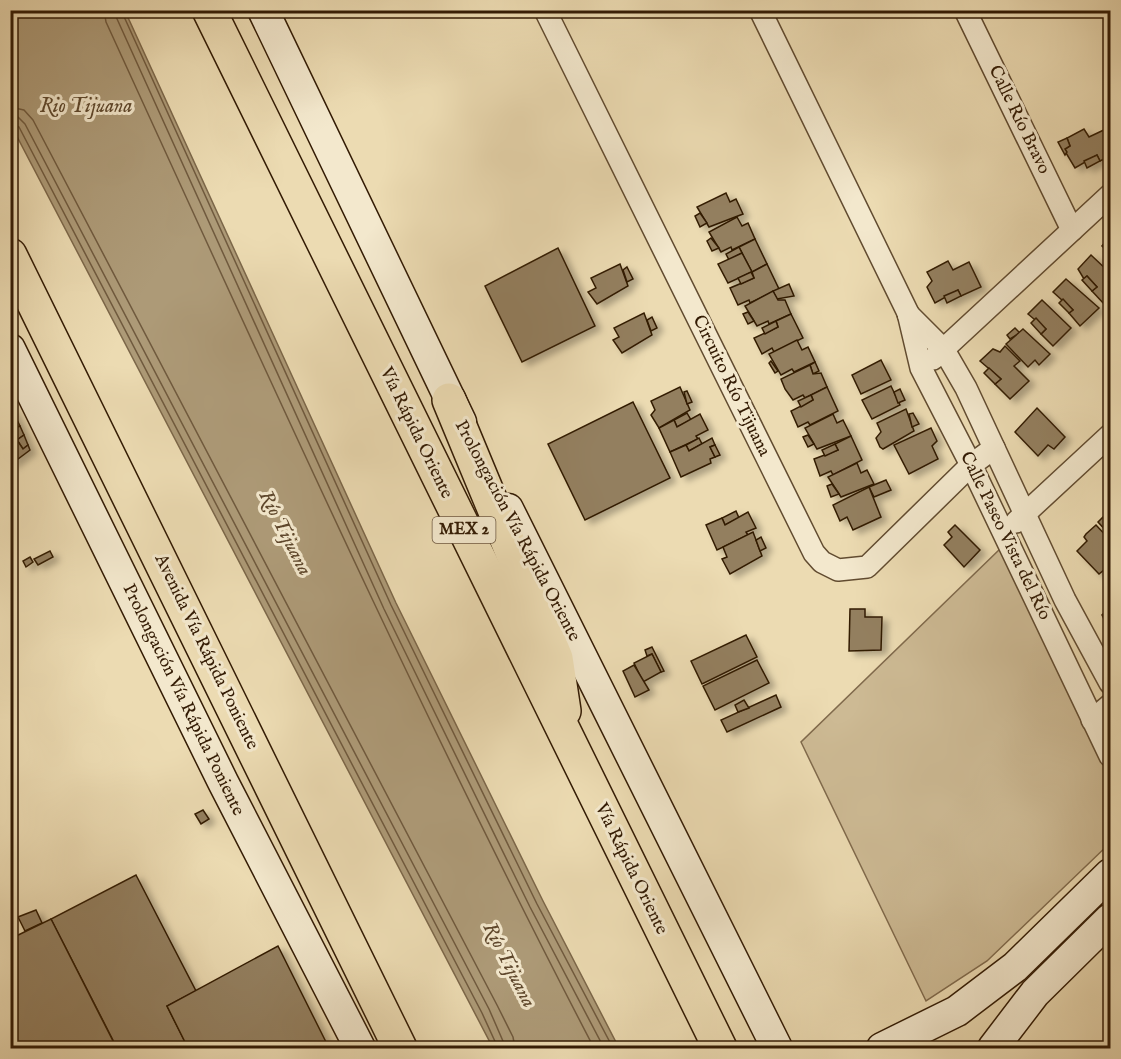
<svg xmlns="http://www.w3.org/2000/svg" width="1121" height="1059" font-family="'IM FELL English',serif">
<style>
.green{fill:#cdba94;stroke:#806a4c;stroke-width:1.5}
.water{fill:#ad9a77;stroke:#7c6749;stroke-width:1.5}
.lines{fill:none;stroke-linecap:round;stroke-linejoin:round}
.shore{stroke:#705a3e;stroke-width:1.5}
.building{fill:#937f5e;stroke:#331b04;stroke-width:1.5;filter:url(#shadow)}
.street-casing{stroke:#614b30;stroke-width:24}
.secondary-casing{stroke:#331b04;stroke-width:33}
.highway-casing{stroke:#331b04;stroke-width:36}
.street{stroke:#f3e8cd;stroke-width:21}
.secondary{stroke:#f3e8cd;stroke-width:30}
.highway{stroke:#ecdbb2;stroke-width:33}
.labels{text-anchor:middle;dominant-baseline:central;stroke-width:6;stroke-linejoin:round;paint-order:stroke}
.shield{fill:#f3e8cd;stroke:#6d5840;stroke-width:1.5}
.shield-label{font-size:16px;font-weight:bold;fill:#331b04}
.street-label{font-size:18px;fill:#331b04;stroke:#f3e8cd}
.water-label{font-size:20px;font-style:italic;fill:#5e472c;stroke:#f3e8cd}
</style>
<defs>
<filter id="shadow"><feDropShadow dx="6" dy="4" stdDeviation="3" flood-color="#0004"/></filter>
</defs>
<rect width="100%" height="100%" fill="#ecdbb2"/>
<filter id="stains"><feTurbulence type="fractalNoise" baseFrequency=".00333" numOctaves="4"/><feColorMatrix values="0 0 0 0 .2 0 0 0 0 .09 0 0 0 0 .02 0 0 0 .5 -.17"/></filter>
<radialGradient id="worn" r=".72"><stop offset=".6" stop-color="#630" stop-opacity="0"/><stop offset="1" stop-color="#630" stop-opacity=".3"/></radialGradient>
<path class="green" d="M1001 548 1110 758V843L987 961 926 1001 801 742Z"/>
<path class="water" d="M10 11H125L396 603 543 901 619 1048H493L11 125Z"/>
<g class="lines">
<g class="shore">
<path d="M104 10 106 22C264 367 419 712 594 1048"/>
<path d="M113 10 384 609 530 907 604 1048"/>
<path d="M121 10 391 605 537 904 613 1048"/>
<path d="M10 107 24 110 33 120 497 1005 513 1037 515 1048"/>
<path d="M10 116 18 117 25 124 489 1009 506 1048"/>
<path d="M10 123 19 127 482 1013 498 1048"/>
</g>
</g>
<g class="building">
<path d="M1108 128 1110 156 1100 161 1097 155 1075 168 1066 153 1065 149 1070 146 1067 138 1084 129 1089 137Z"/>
<path d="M1067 138 1070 146 1065 149 1067 152 1065 155 1058 142Z"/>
<path d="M1097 155 1100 161 1087 168 1084 161Z"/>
<path d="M1110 156V166L1108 168 1103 160Z"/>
<path d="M726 193 730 202 736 199 743 214 709 227 697 207Z"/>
<path d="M700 213 707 223 700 227 695 216Z"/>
<path d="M737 217 742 226 748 223 755 239 732 250 731 247 721 252 709 232Z"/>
<path d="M1110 236V253H1109L1102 246Z"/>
<path d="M711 238 719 248 712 251 707 241Z"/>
<path d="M755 239 767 264 752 272 739 247Z"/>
<path d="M739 247 742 253 729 260 726 254Z"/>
<path d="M558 248 595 326 522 362 485 286Z"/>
<path d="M742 253 752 272 728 283 718 264Z"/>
<path d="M1091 255 1110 273V298L1104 304 1092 291 1097 287 1087 276 1084 279 1078 269Z"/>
<path d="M948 261 953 270 969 262 981 287 961 296 958 290 935 303 927 287 932 281 927 272Z"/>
<path d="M620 264 628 286 597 304 588 292 596 288 591 278Z"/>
<path d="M767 264 779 289 750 303 749 300 738 305 730 288 754 278 752 272Z"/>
<path d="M627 267 633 279 627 282 623 270Z"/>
<path d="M751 272 754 278 741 284 738 278Z"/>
<path d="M1087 276 1097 287 1092 291 1082 280Z"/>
<path d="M1066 279 1099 308 1080 326 1069 313 1073 310 1053 292Z"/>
<path d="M789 284 794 296 777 299 773 291Z"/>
<path d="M958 290 961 296 947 303 944 296Z"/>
<path d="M773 291 778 300H785L791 314 769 324 768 321 757 326 745 306Z"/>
<path d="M1063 299 1073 310 1069 313 1059 303Z"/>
<path d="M1042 300 1071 328 1053 346 1041 334 1046 329 1028 314Z"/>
<path d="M748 312 754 321 748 324 743 314Z"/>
<path d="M644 313 652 335 622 353 613 340 619 337 614 328Z"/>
<path d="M791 314 803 338 774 352 772 348 762 354 754 338 778 327 776 321Z"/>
<path d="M652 317 657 328 651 331 647 320Z"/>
<path d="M1036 318 1046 329 1041 334 1031 323Z"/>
<path d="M776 321 778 327 765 334 762 328Z"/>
<path d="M1015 328 1020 333 1010 339 1007 335Z"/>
<path d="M1023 329 1050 354 1039 365 1035 360 1028 367 1006 344Z"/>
<path d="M797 340 802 350 808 347 815 362 794 372 792 369 781 375 769 354Z"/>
<path d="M1005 346 1020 361 1014 366 1029 381 1010 399 995 384 1001 379 980 361 993 349 1000 352Z"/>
<path d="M881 360 891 380 861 394 852 375Z"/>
<path d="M771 361 778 371 775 373 769 363Z"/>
<path d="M815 362 819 371 813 374 810 365Z"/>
<path d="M810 365 813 374 821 373 827 387 805 398 803 395 793 400 785 389 781 379Z"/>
<path d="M989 368 1001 379 995 384 984 373Z"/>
<path d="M891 386 900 405 872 419 862 400Z"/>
<path d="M680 387 690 410 659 428 651 415 655 410 651 401Z"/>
<path d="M827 387 838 411 810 425 808 422 798 427 791 411 813 400 811 395Z"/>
<path d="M900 389 905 400 898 403 894 392Z"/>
<path d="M687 391 692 402 687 404 684 392Z"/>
<path d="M811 395 813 400 801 407 798 401Z"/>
<path d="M633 402 670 478 585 520 548 444Z"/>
<path d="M10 405 20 426 10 430Z"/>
<path d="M1037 408 1065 437 1054 449 1048 445 1038 456 1015 432Z"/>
<path d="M906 409 914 431 883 449 880 447 876 438 881 432 877 423Z"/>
<path d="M687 413 691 420 677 427 674 420Z"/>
<path d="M913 413 919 424 912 427 909 414Z"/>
<path d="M700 414 708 430 696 436 698 439 670 452 659 428 674 420 677 427Z"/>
<path d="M833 414 837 423 843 420 851 436 817 449 805 428Z"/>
<path d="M20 426 24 435 10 445V430Z"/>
<path d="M931 428 937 441 932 446 938 459 909 474 894 445Z"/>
<path d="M24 435 28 445 23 449 17 440Z"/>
<path d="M808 435 814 444 808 447 803 437Z"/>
<path d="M851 436 862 460 833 475 831 471 820 476 814 459 838 450 835 444Z"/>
<path d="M699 438 702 444 689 451 686 445Z"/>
<path d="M712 438 715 445 710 447 715 457 710 459 711 463 681 477 670 452 686 445 689 451Z"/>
<path d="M17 440 23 449 28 445 30 450 10 465V445Z"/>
<path d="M835 444 838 450 825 456 822 450Z"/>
<path d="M715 445 720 455 715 457 710 447Z"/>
<path d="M857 463 861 473 867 470 874 484 841 497 828 477Z"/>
<path d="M886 480 891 490 874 497 869 487Z"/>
<path d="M832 484 839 494 831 497 827 486Z"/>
<path d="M869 487 881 517 853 530 847 517 840 521 833 505Z"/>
<path d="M1110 500V535L1098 522 1108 512 1105 505Z"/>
<path d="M736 511 739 518 725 525 722 518Z"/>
<path d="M748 512 756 528 746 532 748 535 717 550 706 525 722 518 725 525Z"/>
<path d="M955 525 980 550 964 567 944 545 952 537 948 532Z"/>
<path d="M1096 525 1110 540V565L1099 574 1077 551 1087 541 1084 537 1086 534Z"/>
<path d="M753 532 762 556 730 574 722 559 727 557 723 547Z"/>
<path d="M761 537 766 548 760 551 756 540Z"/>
<path d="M50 551 53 557 38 565 34 559Z"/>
<path d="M30 557 33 562 26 567 23 561Z"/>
<path d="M1110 606V619L1104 613Z"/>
<path d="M850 609H865V617H882L881 650 849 651Z"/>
<path d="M1104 613 1110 619V632L1102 615Z"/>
<path d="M746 635 757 657 702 684 691 661Z"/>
<path d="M652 647 664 671 661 672 652 654 647 656 645 650Z"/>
<path d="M652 654 661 672 643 682 634 663Z"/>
<path d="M757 660 769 683 715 710 703 686Z"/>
<path d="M634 665 649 690 635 697 623 671Z"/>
<path d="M776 695 781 707 727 732 721 720Z"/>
<path d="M744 700 749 708 738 712 735 705Z"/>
<path d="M203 810 209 819 201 824 195 814Z"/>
<path d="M136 875 196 991 167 1006 188 1048H117L51 919Z"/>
<path d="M36 910 42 923 25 931 18 917Z"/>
<path d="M51 919 114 1043 117 1048H10V939Z"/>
<path d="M278 946 329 1048H188L167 1006Z"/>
</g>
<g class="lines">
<g class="street-casing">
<g id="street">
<path d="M545 10 814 553 822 562 838 570 867 567 971 465 994 448"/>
<path d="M760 10 908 313 921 368 971 465 1110 756"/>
<path d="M965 10 1072 230"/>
<path d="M908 314 944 350 966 388 1065 600 1110 683"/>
<path d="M933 359 1110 195"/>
<path d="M1016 522 1110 435"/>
<path d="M1092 720 1110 705"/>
</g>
</g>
<g class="secondary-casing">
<g id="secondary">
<path d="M263 10 461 422"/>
<path d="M10 349 223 782 360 1048"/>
<path d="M508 509 777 1048"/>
<path d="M882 1048 957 1011 1015 967 1110 874"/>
<path d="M993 1048 1035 993 1110 919"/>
</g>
</g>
<g class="highway-casing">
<g id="highway">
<path d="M209 10 720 1048"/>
<path d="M10 255 400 1048"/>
<path d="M449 400 556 658 564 711"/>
</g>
</g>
<use href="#street" class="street"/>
<use href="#secondary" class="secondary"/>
<use href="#highway" class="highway"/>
</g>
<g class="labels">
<rect class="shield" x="432.5" y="517" width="63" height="26" rx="4.5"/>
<g class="shield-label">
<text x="464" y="530">MEX 2</text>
</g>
<g class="street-label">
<text transform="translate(1019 120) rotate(64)">Calle Río Bravo</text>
<text transform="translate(731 386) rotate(64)">Circuito Río Tijuana</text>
<text transform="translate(416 433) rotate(64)">Vía Rápida Oriente</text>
<text transform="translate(517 531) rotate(62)">Prolongación Vía Rápida Oriente</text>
<text transform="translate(1005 536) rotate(64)">Calle Paseo Vista del Río</text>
<text transform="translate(206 652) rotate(64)">Avenida Vía Rápida Poniente</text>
<text transform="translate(183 700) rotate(64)">Prolongación Vía Rápida Poniente</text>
<text transform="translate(631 869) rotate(64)">Vía Rápida Oriente</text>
</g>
<g class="water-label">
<text x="86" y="106">Rio Tijuana</text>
<text transform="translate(285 533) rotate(63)">Río Tijuana</text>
<text transform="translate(509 965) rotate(63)">Río Tijuana</text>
</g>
</g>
<rect width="1121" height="1059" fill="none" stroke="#ecdbb2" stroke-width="36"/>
<rect x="12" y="12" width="1097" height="1035" fill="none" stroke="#331b04" stroke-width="3"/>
<rect x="18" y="18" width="1085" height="1023" fill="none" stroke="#331b04" stroke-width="1.5"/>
<rect width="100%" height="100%" filter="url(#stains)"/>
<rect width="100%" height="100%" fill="url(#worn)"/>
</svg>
